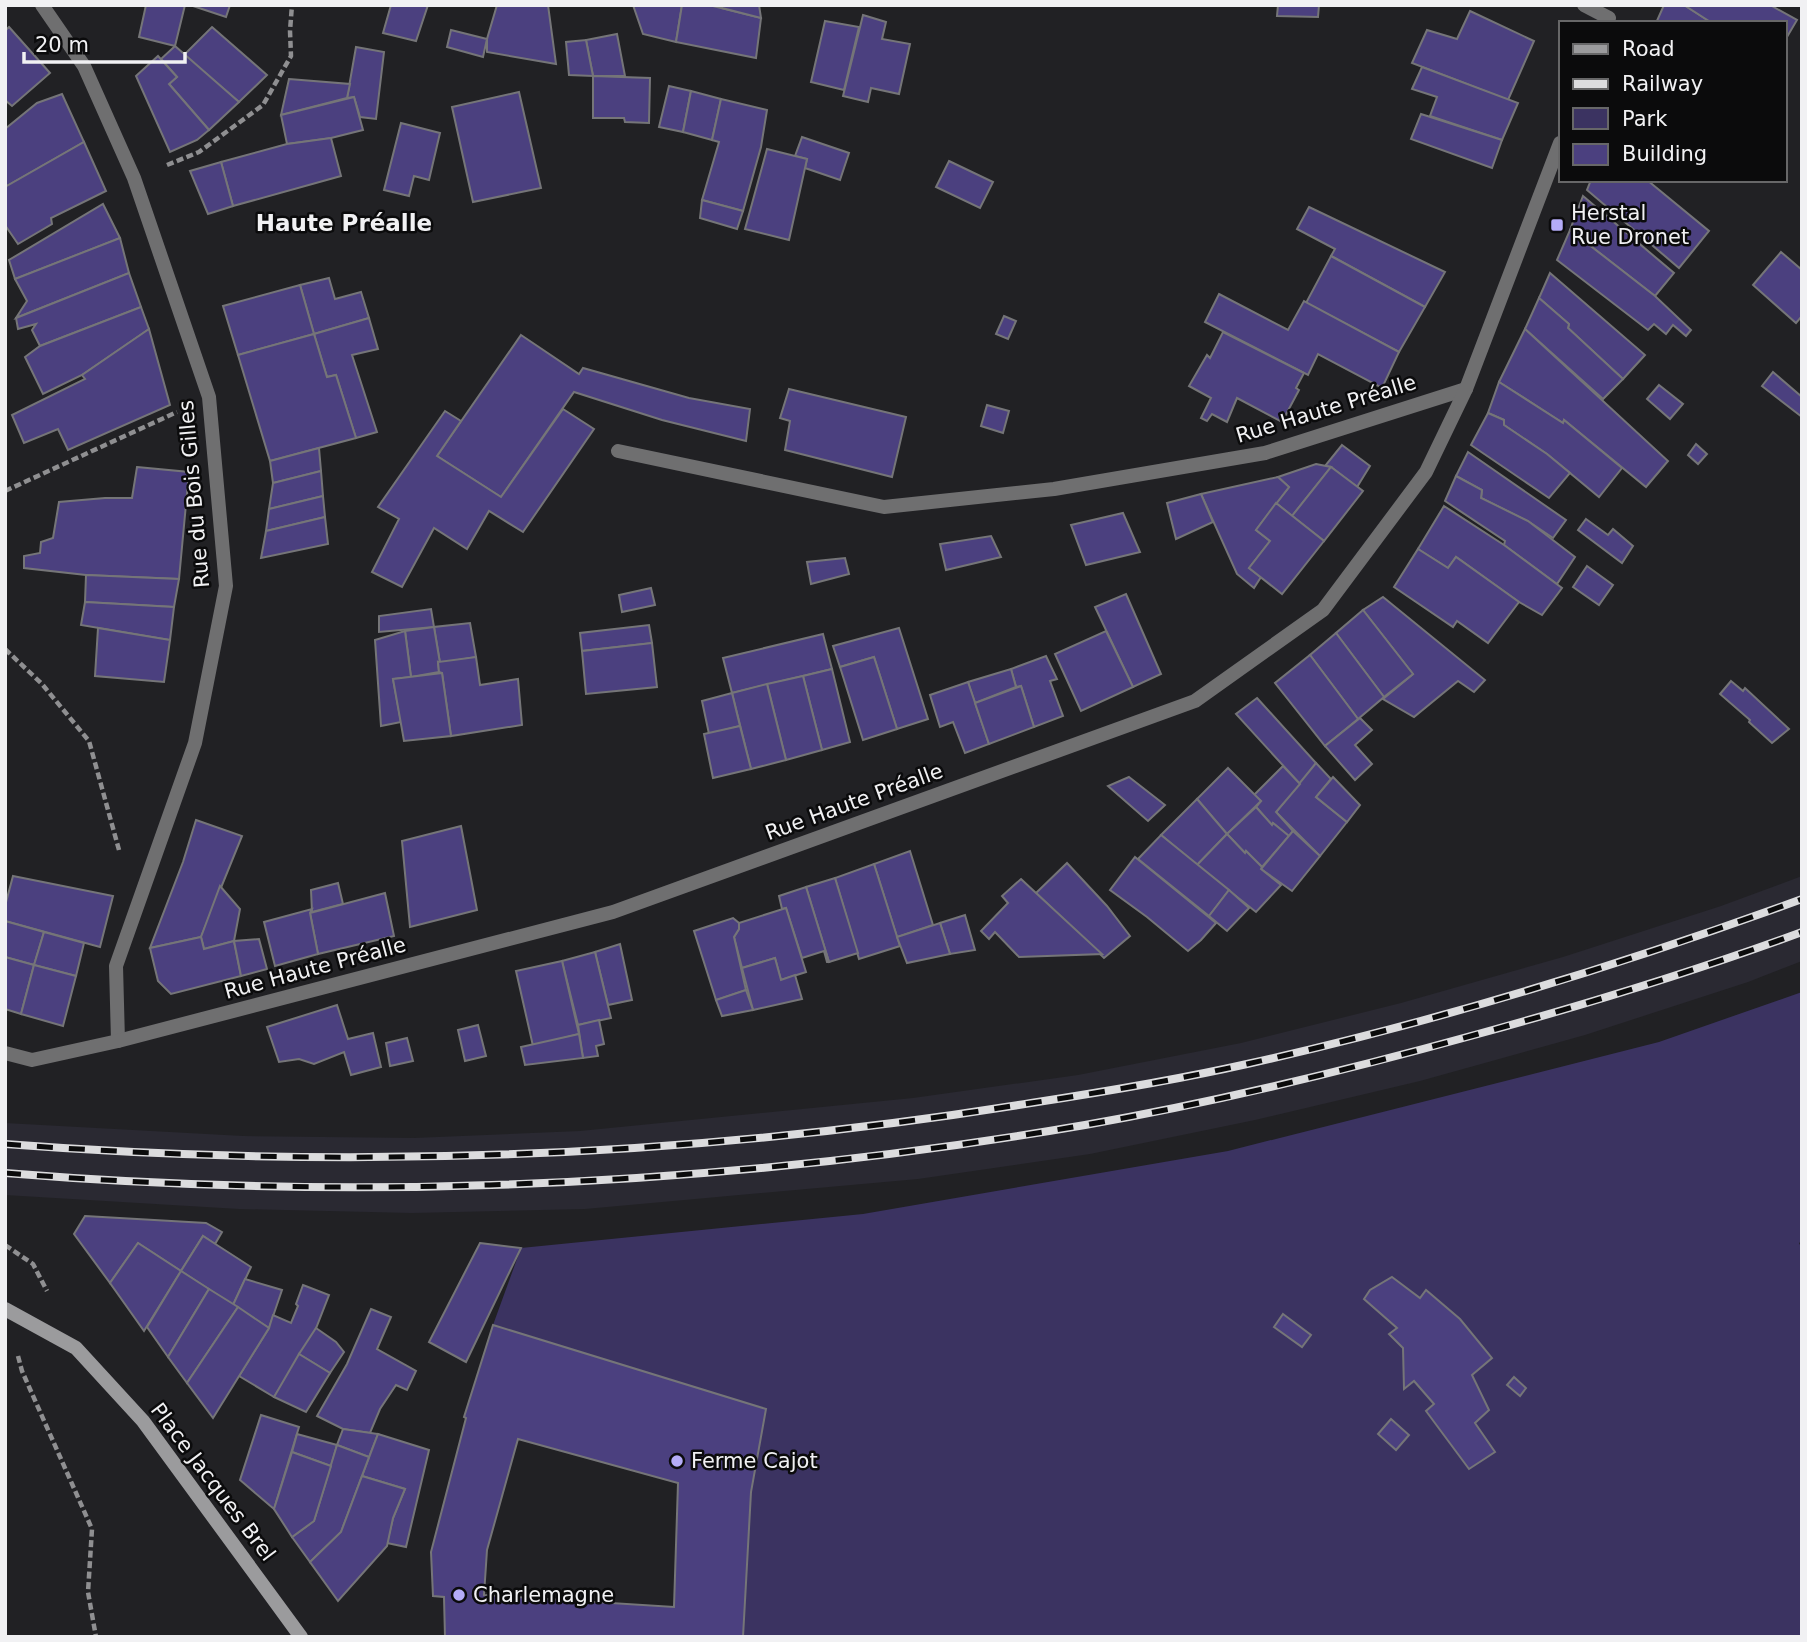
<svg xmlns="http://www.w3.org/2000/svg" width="1807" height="1642" font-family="'DejaVu Sans',sans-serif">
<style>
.built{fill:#2a2932}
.green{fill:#3b3361}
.building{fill:#4b407f;stroke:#757578;stroke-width:2;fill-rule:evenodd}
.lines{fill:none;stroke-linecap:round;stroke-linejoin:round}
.path{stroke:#8f8f91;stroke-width:4.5;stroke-dasharray:7 3.5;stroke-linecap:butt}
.street{stroke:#6f6f70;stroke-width:14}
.secondary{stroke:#9b9b9d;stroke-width:14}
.rail-casing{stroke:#dcdcde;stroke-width:8}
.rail{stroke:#0b0b0c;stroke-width:5;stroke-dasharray:16;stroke-linecap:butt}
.poi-dot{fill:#b5acf8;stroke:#0b0b0c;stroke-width:2.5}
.labels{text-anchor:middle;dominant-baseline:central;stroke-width:5;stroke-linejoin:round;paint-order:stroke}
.poi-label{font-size:21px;fill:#f1f1f3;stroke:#0b0b0c;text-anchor:start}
.street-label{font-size:21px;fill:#f1f1f3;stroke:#0b0b0c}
.neighbourhood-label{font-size:23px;font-weight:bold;fill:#f1f1f3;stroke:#0b0b0c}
</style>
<rect width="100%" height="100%" fill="#212124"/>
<path class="built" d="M1802 876V961L1748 982 1585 1035 1420 1081 1255 1120 1090 1154 918 1179 585 1209 412 1213 239 1209 5 1195V1123L243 1136 414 1138 580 1131 913 1098 1078 1075 1241 1043 1401 1003 1563 957 1721 906Z"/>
<path class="green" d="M1802 992V1241L1799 1243 1802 1249V1637H743L751 1492 765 1409 493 1325 521 1248 863 1214 1228 1151 1659 1042Z"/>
<g class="building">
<path d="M146 5H185L175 46 139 37Z"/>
<path d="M190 5H230L226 17Z"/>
<path d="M391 5H428L416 41 383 33Z"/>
<path d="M497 5H548L556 64 487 52V39Z"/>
<path d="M633 5H682L676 42 643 34Z"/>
<path d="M682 5H709L761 18 756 58 676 42Z"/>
<path d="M723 5H759L761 18 722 8Z"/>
<path d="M1278 5H1319L1318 17 1277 16Z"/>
<path d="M1664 5H1684L1712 23H1656Z"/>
<path d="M1684 5H1770L1797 20 1784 42V23H1712Z"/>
<path d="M1470 11 1534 41 1508 100 1412 63 1427 30 1457 39Z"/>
<path d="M863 15 886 22 882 39 910 44 899 94 871 88 868 102 843 96Z"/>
<path d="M825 21 859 27 844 90 811 82Z"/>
<path d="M9 27 50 73 12 106 5 100V31Z"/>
<path d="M212 27 267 75 239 102 184 55Z"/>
<path d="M451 30 487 39 483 57 447 47Z"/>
<path d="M617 34 625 76H593L586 40Z"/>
<path d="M586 40 593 76 569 75 566 42Z"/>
<path d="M175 46 239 102 209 130 169 84 177 77 161 59Z"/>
<path d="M356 47 384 52 376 119 360 117 354 97 347 98Z"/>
<path d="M158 56 177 77 169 84 209 130 197 140 170 152 136 76Z"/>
<path d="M1422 67 1518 103 1502 140 1430 116 1437 97 1412 89Z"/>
<path d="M593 76 650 78 649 123 625 122 624 118H593Z"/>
<path d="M289 79 350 84 347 98 281 115Z"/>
<path d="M669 86 691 91 683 132 659 127Z"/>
<path d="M691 91 721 99 712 140 683 132Z"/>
<path d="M519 92 541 188 473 202 452 107Z"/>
<path d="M62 94 84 142 5 187V129L37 103Z"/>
<path d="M354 97 363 130 331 138 287 144 281 115Z"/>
<path d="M721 99 767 110 761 147 743 211 702 200 719 142 712 140Z"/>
<path d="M1421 114 1502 140 1492 168 1411 139Z"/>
<path d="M401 123 440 133 429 180 414 176 409 196 384 190Z"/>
<path d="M802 137 849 153 840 180 805 168 807 159 795 156Z"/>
<path d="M331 138 341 176 233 206 221 162 287 144Z"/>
<path d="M84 142 106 191 51 218 52 224 18 244 5 225V187Z"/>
<path d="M767 149 807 159 789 240 745 229Z"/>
<path d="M949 161 993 182 980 208 936 187Z"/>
<path d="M221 162 233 206 208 214 190 171Z"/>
<path d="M1591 180H1647L1709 231 1679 268 1587 190Z"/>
<path d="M1583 196 1674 273 1655 296 1570 230Z"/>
<path d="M702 200 743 211 737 229 700 218Z"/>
<path d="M103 204 120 238 15 279 9 260Z"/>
<path d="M1309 207 1445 272 1425 307 1331 256 1335 249 1297 229Z"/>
<path d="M1570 230 1655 296 1691 330 1686 336 1673 325 1666 334 1654 324 1648 330 1557 260Z"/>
<path d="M120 238 129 273 16 318 27 301 15 279Z"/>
<path d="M1781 252 1802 270V316L1796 323 1753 285Z"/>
<path d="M1331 256 1425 307 1399 352 1306 303Z"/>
<path d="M129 273 141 307 40 346 32 330 36 324 18 329 16 318Z"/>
<path d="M1550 273 1645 355 1623 379 1568 328 1569 324 1539 298Z"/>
<path d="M329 278 335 299 361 292 369 318 314 334 300 285Z"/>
<path d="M300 285 314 334 238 355 223 306Z"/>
<path d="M1219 294 1288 330 1304 301 1399 352 1382 388 1318 354 1308 375 1205 322Z"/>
<path d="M1539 298 1569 324 1568 328 1623 379 1603 399 1525 329Z"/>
<path d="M141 307 149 329 82 375 43 394 25 357 40 346Z"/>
<path d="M1004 316 1016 321 1008 339 996 334Z"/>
<path d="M369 318 378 349 352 355 377 432 356 438 336 375 327 377 314 334Z"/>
<path d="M149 329 170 405 68 450 58 429 24 443 12 415 85 379 82 375Z"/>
<path d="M1525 329 1668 461 1646 487 1564 420 1563 423 1499 382Z"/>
<path d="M1223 332 1304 373 1296 388 1299 390 1282 422 1237 398 1227 422 1212 414 1207 421 1201 418 1211 398 1189 386 1207 355 1210 358Z"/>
<path d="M314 334 327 377 336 375 356 438 270 461 238 355Z"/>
<path d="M521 335 579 374 583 368 689 398 750 409 746 441 662 420 574 392 501 497 437 456Z"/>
<path d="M1773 372 1802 397V417L1762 386Z"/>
<path d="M1499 382 1563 423 1564 420 1622 468 1599 497 1547 454 1504 425V420L1488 413Z"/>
<path d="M1659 385 1683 404 1670 419 1647 399Z"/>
<path d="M789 389 906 417 892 477 785 450 790 421 780 418Z"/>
<path d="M987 405 1009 411 1003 433 981 426Z"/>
<path d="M563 409 594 429 523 532 489 511 467 549 434 528 402 587 372 572 399 519 378 507 445 411 461 421 437 456 501 497Z"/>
<path d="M1488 413 1504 420V425L1547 454 1570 473 1549 498 1471 445Z"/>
<path d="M1696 444 1707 454 1698 464 1688 455Z"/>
<path d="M1342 445 1370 466 1357 487 1331 467 1325 466Z"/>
<path d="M319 448 321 471 273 483 270 461Z"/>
<path d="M1468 452 1566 520 1553 538 1528 521 1481 498 1482 490 1456 476Z"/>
<path d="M1316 464 1331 467 1292 516 1276 503 1289 487 1278 477Z"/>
<path d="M137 467 189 472 179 579 86 575 24 568V556L40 553 41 542 53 538 59 502 105 498H132Z"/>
<path d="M1331 467 1363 491 1324 541 1292 516Z"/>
<path d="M321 471 323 496 269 509 273 483Z"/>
<path d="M1456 476 1482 490 1481 498 1528 521 1575 557 1557 584 1504 545 1505 541 1445 501Z"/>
<path d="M1278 477 1289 487 1256 530 1270 541 1249 568 1261 577 1254 588 1237 574 1201 494Z"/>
<path d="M1201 494 1213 522 1176 539 1167 503Z"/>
<path d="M323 496 325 517 266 531 269 509Z"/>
<path d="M1276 503 1324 541 1282 594 1249 568 1270 541 1256 530Z"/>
<path d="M1444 506 1504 545 1562 588 1542 615 1519 602 1456 557 1448 568 1418 549Z"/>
<path d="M1123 513 1140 552 1086 565 1071 525Z"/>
<path d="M325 517 328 544 261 558 266 531Z"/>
<path d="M1586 519 1608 535 1613 529 1633 546 1622 563 1578 530Z"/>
<path d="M991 536 1001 557 946 570 940 544Z"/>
<path d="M1418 549 1448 568 1456 557 1519 602 1488 643 1457 621 1453 627 1394 587Z"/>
<path d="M845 558 849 574 811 584 807 562Z"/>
<path d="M1587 566 1613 585 1599 605 1573 587Z"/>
<path d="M86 575 179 579 174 607 85 602Z"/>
<path d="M651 588 655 605 622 612 619 595Z"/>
<path d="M1126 594 1161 674 1133 687 1095 607Z"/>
<path d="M1383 597 1485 680 1474 692 1458 681 1414 717 1383 699 1413 674 1363 610Z"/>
<path d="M85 602 174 607 170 640 81 625Z"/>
<path d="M431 609 434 627 379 632V616Z"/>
<path d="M1363 610 1413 674 1384 697 1336 633Z"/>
<path d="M470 623 476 657 440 663 434 627Z"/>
<path d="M649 625 652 643 582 651 580 633Z"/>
<path d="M434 627 440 663 438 662 439 672 411 677 405 631Z"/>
<path d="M98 628 170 640 164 682 95 676Z"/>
<path d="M899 628 928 719 897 729 874 657 840 667 833 646Z"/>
<path d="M405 631 411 677 393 679 401 722 381 726 375 640Z"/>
<path d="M1106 631 1133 687 1081 711 1055 654Z"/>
<path d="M1336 633 1384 697 1358 719 1310 655Z"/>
<path d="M823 634 832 669 732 693 723 658Z"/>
<path d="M652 643 657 687 586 694 582 651Z"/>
<path d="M1310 655 1358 719 1325 746 1275 683Z"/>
<path d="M1046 656 1057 679 1050 681 1063 716 1034 727 1021 686 1016 687 1011 669Z"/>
<path d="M476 657 480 685 518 679 522 725 451 736 442 673 439 672 438 662Z"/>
<path d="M874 657 897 729 863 740 840 667Z"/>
<path d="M832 669 850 742 822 750 803 676Z"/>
<path d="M1011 669 1016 687 975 703 968 682Z"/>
<path d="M442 673 451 736 404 741 393 679Z"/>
<path d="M803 676 822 750 786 760 767 684Z"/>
<path d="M1731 681 1743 691 1745 688 1789 729 1772 743 1749 722 1750 720 1720 694Z"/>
<path d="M968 682 989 744 965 753 953 722 940 727 930 695Z"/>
<path d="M767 684 786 760 751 769 732 693Z"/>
<path d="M1021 686 1034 727 989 744 975 703Z"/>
<path d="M732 693 740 726 709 734 702 701Z"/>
<path d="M1257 698 1316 763 1300 784 1236 714Z"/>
<path d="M1360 718 1372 730 1355 745 1372 764 1355 780 1325 746Z"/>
<path d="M740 726 751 769 713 778 704 734Z"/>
<path d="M1316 763 1331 779 1316 797 1347 822 1320 856 1276 812Z"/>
<path d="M1283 766 1300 784 1276 812 1293 831 1289 836 1273 823 1272 825 1256 807 1261 801 1254 795Z"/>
<path d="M1228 768 1261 801 1227 834 1197 799Z"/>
<path d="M1129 777 1165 805 1148 821 1108 786Z"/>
<path d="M1333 777 1360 805 1347 822 1316 797Z"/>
<path d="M1197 799 1227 834 1197 865 1161 835Z"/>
<path d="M1256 807 1272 825 1273 823 1289 836 1262 867 1246 851 1245 853 1227 834Z"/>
<path d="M196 820 242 836 201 937 150 948 183 862Z"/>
<path d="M461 826 477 910 410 927 402 841Z"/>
<path d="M1293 831 1320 856 1292 891 1261 869Z"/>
<path d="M1227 834 1245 853 1246 851 1262 867 1261 869 1281 885 1256 912 1197 865Z"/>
<path d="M1161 835 1229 890 1209 916 1138 859Z"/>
<path d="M910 851 933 925 897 937 874 864Z"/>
<path d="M1135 857 1216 923 1201 940 1188 951 1147 917 1110 890Z"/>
<path d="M1067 863 1107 906 1130 936 1104 958 1036 893Z"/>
<path d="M874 864 900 946 859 959 835 878Z"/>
<path d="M13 876 113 896 100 947 5 921V906Z"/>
<path d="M835 878 858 953 829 962 806 887Z"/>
<path d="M1021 879 1036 893 1102 954 1019 957 995 932 989 939 981 931 1008 903 1002 896Z"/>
<path d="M338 883 343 904 312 912 311 890Z"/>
<path d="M220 886 240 909 234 941 204 949 201 937Z"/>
<path d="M806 887 829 962H827L824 951 802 958 786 908 782 909 779 896Z"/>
<path d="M1229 890 1249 908 1227 931 1209 916Z"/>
<path d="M385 893 394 936 318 954 310 913Z"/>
<path d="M786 908 806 972 781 980 775 958 742 968 734 937 739 929V923Z"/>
<path d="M312 909 310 913 318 954 275 966 264 922Z"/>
<path d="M965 915 975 950 950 954 940 923Z"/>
<path d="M733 918 739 923V929L734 937 746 990 716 1000 694 931Z"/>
<path d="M5 921 44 932 34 965 5 957Z"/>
<path d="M940 923 950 954 907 963 897 937Z"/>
<path d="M44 932 84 943 76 976 34 965Z"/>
<path d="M201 937 204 949 234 941 241 976 171 994 158 981 150 948Z"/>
<path d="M259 939 267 969 241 976 234 941Z"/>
<path d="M620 944 632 1000 608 1005 595 952Z"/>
<path d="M595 952 611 1018 578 1025 562 961Z"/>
<path d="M5 957 34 965 21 1014 5 1009Z"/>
<path d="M775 958 781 980 795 975 802 999 753 1010 742 968Z"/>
<path d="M562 961 579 1034 533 1046 516 971Z"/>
<path d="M34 965 76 976 63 1026 21 1014Z"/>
<path d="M746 990 753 1010 722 1016 716 1000Z"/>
<path d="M337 1005 348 1039 373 1033 381 1067 351 1075 344 1052 314 1064 299 1059 279 1062 267 1027Z"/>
<path d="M599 1020 604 1044 596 1046 598 1056 583 1058 578 1025Z"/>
<path d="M478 1025 486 1056 465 1061 458 1030Z"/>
<path d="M579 1034 583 1058 525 1065 521 1047Z"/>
<path d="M407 1038 413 1061 390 1066 386 1043Z"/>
<path d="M85 1216 206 1223 222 1232 215 1244 203 1236 181 1271 138 1243 110 1283 74 1234Z"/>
<path d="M203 1236 251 1267 233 1305 181 1271Z"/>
<path d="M138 1243 181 1271 144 1331 110 1283Z"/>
<path d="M480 1243 521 1248 466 1362 429 1342Z"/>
<path d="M181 1271 209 1289 168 1357 147 1327Z"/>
<path d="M1392 1277 1420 1298 1426 1290 1460 1319 1492 1358 1472 1375 1489 1410 1475 1423 1495 1452 1469 1469 1426 1411 1434 1404 1414 1381 1404 1389 1403 1348 1389 1334 1397 1328 1364 1299 1370 1290Z"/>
<path d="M245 1279 282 1290 269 1328 233 1305Z"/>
<path d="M303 1285 329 1295 313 1336 274 1397 239 1376 269 1328 273 1315 291 1323 298 1306 296 1304Z"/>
<path d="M209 1289 238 1307 187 1383 168 1357Z"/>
<path d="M238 1307 269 1328 213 1418 187 1383Z"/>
<path d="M371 1309 391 1317 377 1349 416 1371 407 1390 396 1385 380 1409 370 1433 343 1429 317 1416 347 1364Z"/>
<path d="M1283 1314 1311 1335 1302 1347 1274 1327Z"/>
<path d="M493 1325 766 1409 751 1492 743 1637H445L444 1597 433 1596 431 1552 466 1418 464 1417ZM518 1439 678 1483 674 1607 484 1595 487 1550Z"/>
<path d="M316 1328 336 1342 344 1352 330 1373 299 1354Z"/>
<path d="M299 1354 330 1373 306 1412 274 1397Z"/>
<path d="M1514 1377 1526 1388 1520 1396 1507 1385Z"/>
<path d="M261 1415 299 1427 274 1509 240 1480Z"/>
<path d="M1391 1419 1409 1435 1396 1450 1378 1434Z"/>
<path d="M343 1429 378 1434 369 1457 337 1445Z"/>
<path d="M297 1434 337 1445 331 1466 292 1452Z"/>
<path d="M378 1434 429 1450 406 1547 387 1543 393 1518 405 1489 362 1476Z"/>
<path d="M337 1445 369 1457 341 1532 310 1562 292 1537 314 1521Z"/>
<path d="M292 1452 331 1466 314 1521 292 1537 274 1509Z"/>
<path d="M362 1476 405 1489 393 1518 387 1546 338 1601 310 1562 341 1532Z"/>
</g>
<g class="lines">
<g class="path">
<path d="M167 165 199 152 263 105 291 56 290 31 292 5"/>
<path d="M5 491 177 412"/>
<path d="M5 649 42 684 89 741 119 850"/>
<path d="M5 1245 33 1264 47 1291"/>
<path d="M18 1356 22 1371 92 1529 88 1592 96 1637"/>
</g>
<g class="street">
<path d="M42 5 84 66 134 178 209 397 226 586 195 743 116 966 118 1041"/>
<path d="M1584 5 1609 18"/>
<path d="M618 451 884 507 1054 489 1265 453 1466 389"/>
<path d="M5 1053 32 1060 118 1041 613 912 1195 701 1323 610 1426 472 1466 389 1560 143"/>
</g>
<path class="secondary" d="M5 1309 76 1348 143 1421 301 1637"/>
<g class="rail-casing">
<g id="rail">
<path d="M5 1144C348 1170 692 1158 1031 1103 1103 1092 1176 1080 1247 1064 1436 1022 1621 965 1802 899"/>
<path d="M5 1173C365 1202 729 1186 1085 1125 1217 1102 1348 1070 1478 1034 1587 1004 1696 971 1802 932"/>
</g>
</g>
<use href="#rail" class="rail"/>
</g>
<g class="poi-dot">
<rect x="1550" y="218" width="14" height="14" rx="3.5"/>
<circle cx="677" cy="1461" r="7"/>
<circle cx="459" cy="1595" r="7"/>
</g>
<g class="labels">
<g class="poi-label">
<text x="1571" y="213">Herstal<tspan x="1571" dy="24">Rue Dronet</tspan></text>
<text x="691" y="1461">Ferme Cajot</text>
<text x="473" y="1595">Charlemagne</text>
</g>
<g class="street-label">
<text transform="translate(1326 409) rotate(-17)">Rue Haute Préalle</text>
<text transform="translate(194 494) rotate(-95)">Rue du Bois Gilles</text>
<text transform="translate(854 802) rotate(-20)">Rue Haute Préalle</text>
<text transform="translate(315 968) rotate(-15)">Rue Haute Préalle</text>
<text transform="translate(213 1482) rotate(53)">Place Jacques Brel</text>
</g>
<g class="neighbourhood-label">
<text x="344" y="223">Haute Préalle</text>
</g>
</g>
<rect width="1807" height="1642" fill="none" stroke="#f1f1f3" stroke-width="14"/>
<rect x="1559" y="21" width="228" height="161" fill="#0b0b0c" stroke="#676768" stroke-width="2"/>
<rect x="1573" y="44" width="35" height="10" fill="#9b9b9d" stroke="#676768" stroke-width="2"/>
<text x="1622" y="56" font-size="21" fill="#f1f1f3">Road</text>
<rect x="1573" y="79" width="35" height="10" fill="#dcdcde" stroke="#676768" stroke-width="2"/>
<text x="1622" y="91" font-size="21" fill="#f1f1f3">Railway</text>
<rect x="1573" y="108" width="35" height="21" fill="#3b3361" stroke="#676768" stroke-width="2"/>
<text x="1622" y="126" font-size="21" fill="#f1f1f3">Park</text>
<rect x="1573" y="144" width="35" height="21" fill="#4b407f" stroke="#676768" stroke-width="2"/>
<text x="1622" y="161" font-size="21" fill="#f1f1f3">Building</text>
<path d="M24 52v10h161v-10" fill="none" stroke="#f1f1f3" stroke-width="3.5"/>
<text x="35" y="52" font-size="21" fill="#f1f1f3" stroke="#0b0b0c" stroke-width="5" paint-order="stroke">20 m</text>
</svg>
